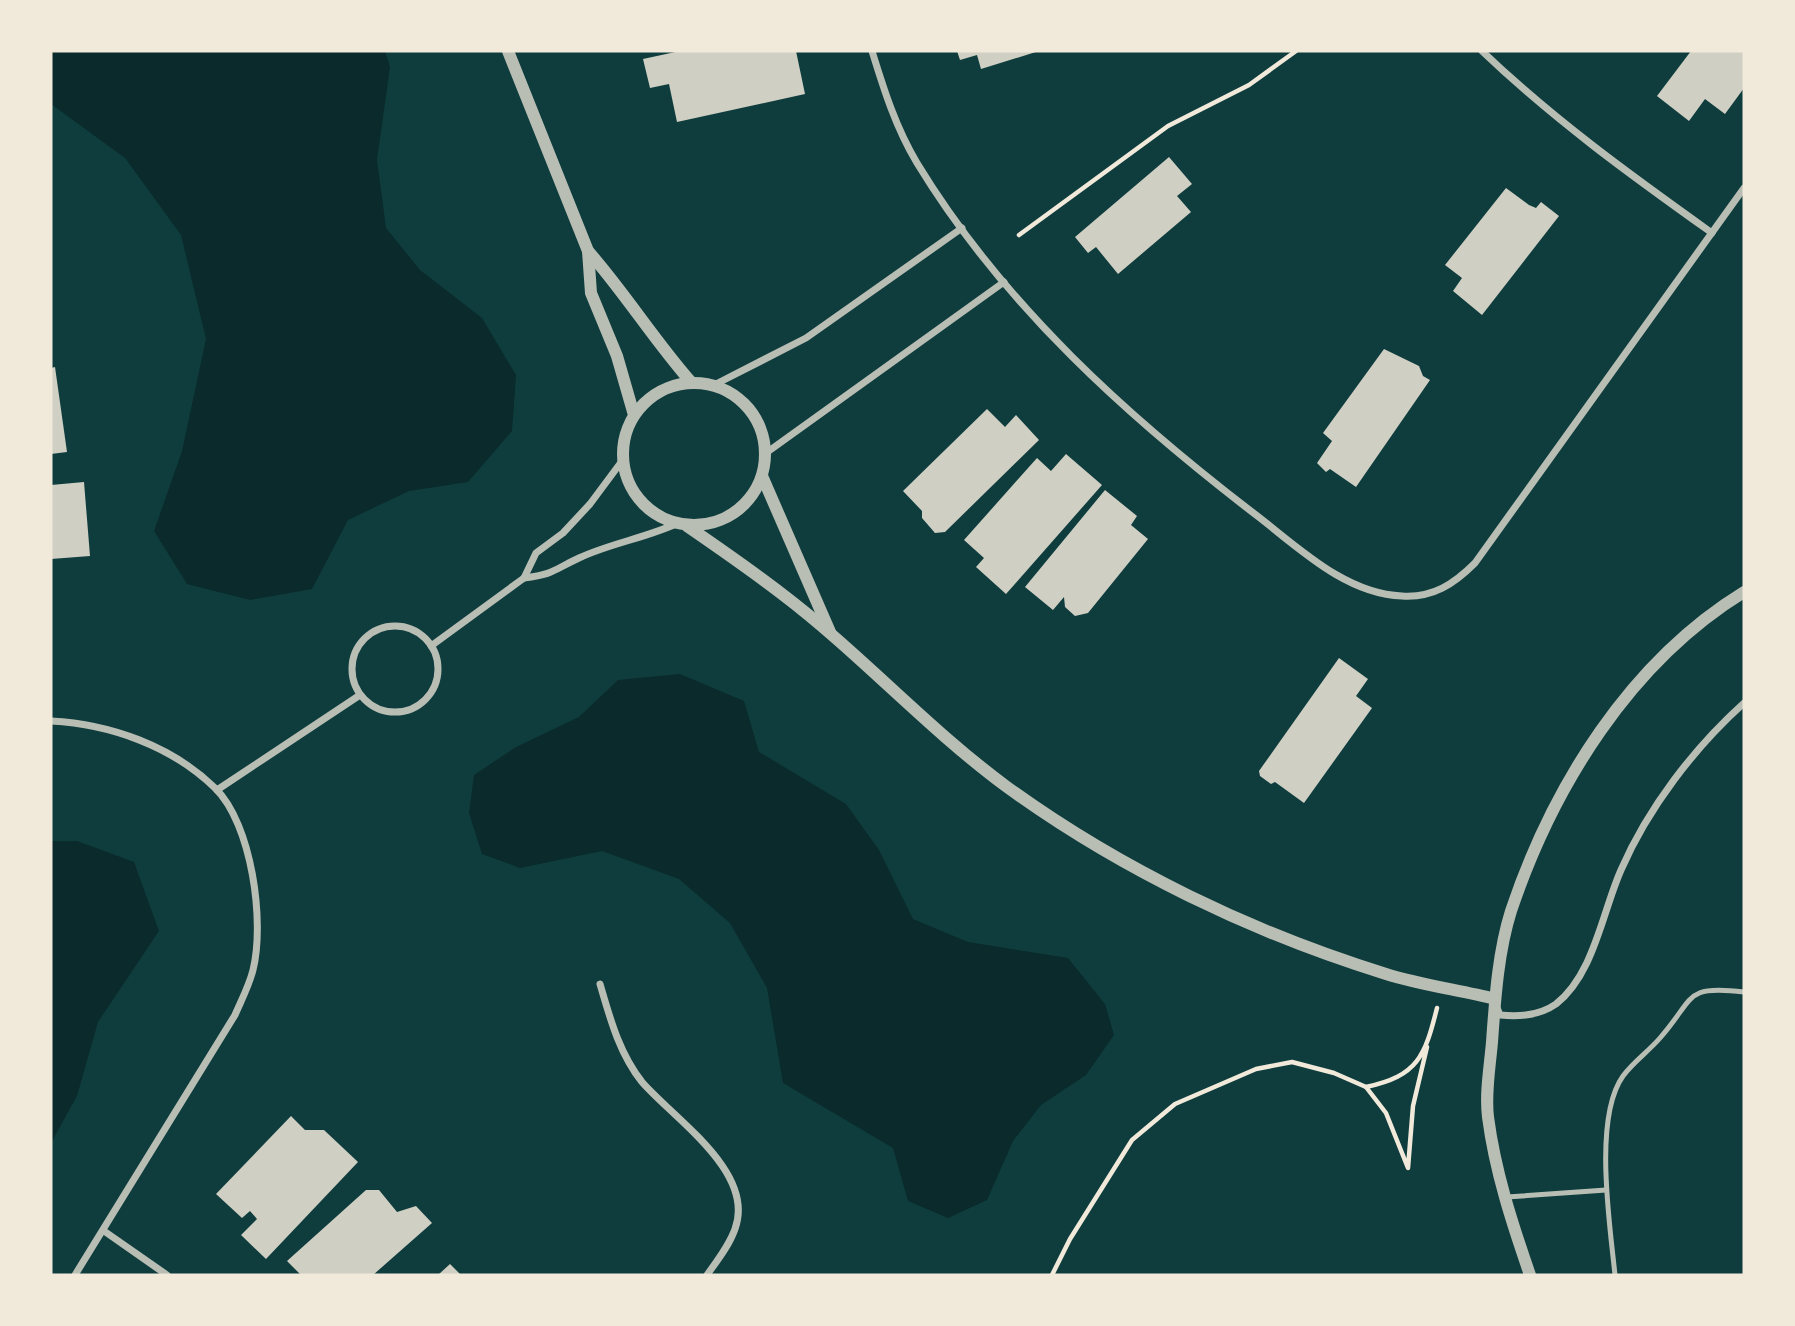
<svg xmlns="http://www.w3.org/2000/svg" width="1795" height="1326" font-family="Inter,sans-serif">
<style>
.water{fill:#0a2a2b}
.building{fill:#cfcfc3}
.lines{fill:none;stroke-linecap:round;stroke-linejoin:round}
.path{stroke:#f1e9da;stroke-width:4.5}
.service{stroke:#b8beb3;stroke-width:5}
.minor{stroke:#b8beb3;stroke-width:7}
.tertiary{stroke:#b8beb3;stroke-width:12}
</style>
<rect width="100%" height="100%" fill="#0f3d3e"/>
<g class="water">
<path d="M51 51H385L390 67 377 160 386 228 420 270 482 318 516 375 512 431 468 482 409 491 348 520 312 589 250 600 187 584 154 531 182 451 206 339 181 235 125 158 51 104Z"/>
<path d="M680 674 744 701 759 752 846 804 879 850 913 919 968 942 1068 958 1105 1004 1114 1035 1086 1075 1041 1105 1013 1141 987 1200 948 1218 908 1201 893 1148 783 1083 767 988 730 923 679 879 602 851 520 868 482 854 469 813 474 775 516 747 579 717 618 680Z"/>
<path d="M51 841H77L134 862 159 931 98 1022 77 1096 51 1143Z"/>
</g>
<g class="building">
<path d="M680 51H796L805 94 677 122 669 84 650 88 643 59Z"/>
<path d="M957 51H1039L981 69 977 55 960 60Z"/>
<path d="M1691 51H1744V88L1725 114 1705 99 1689 121 1657 96Z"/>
<path d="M1169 157 1192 184 1177 196 1191 212 1118 274 1096 247 1088 253 1075 237Z"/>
<path d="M1506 188 1529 205 1536 208 1541 202 1559 216 1482 315 1453 291 1462 278 1445 265Z"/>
<path d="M1384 349 1419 366 1423 376 1430 380 1356 487 1330 469 1326 472 1317 463 1332 441 1323 433Z"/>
<path d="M55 367 67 452 51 454V368Z"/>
<path d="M987 409 1005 427 1016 415 1039 440 945 532 935 533 922 518V511L903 491Z"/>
<path d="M1066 454 1102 485 1006 594 976 567 984 558 964 540 1037 458 1051 471Z"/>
<path d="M84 482 90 556 51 559V485Z"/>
<path d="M1105 490 1137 516 1131 525 1148 539 1088 613 1075 616 1065 607 1064 597 1053 610 1025 587Z"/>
<path d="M1339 658 1368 679 1356 696 1372 708 1304 803 1275 782 1271 784 1260 776 1259 771Z"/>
<path d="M291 1116 305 1130H324L358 1162 266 1259 241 1235 257 1219 250 1211 242 1218 216 1194Z"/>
<path d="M366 1190H379L397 1212 416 1206 432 1223 373 1275H301L287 1261Z"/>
<path d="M450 1264 461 1275H438Z"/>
</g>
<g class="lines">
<g class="path">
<path d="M1019 235 1168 126 1249 85 1296 51"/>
<path d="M1427 1047 1413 1106 1408 1168 1386 1113 1366 1087C1418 1076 1425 1056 1437 1008"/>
<path d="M1052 1275 1070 1239 1132 1140 1175 1104 1256 1069 1292 1062 1334 1073 1366 1087"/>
</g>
<g class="service">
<path d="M1507 1197 1606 1190"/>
<path d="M1615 1275C1610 1225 1593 1118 1623 1076 1633 1062 1649 1051 1660 1038 1696 997 1683 985 1744 992"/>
</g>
<g class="minor">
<path d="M872 51C884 90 896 128 917 163 1004 306 1129 418 1260 518 1301 550 1347 594 1402 596 1433 598 1454 584 1475 563L1744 188"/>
<path d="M1482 51C1553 119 1632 176 1712 233"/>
<path d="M714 385 806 338 962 228"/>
<path d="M766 453 1004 282"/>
<path d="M524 578C555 574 553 570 579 558 611 543 646 538 678 523"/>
<circle cx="395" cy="669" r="43"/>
<path d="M431 646 524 578 536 553 563 533 590 504 622 461"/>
<path d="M51 721C110 724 172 746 215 788 252 824 265 922 253 970 249 986 241 1001 235 1015L75 1275"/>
<path d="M217 790 360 695"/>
<path d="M600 984C610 1018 619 1053 642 1082 674 1119 756 1172 735 1229 729 1246 717 1261 707 1275"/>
<path d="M1497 1008 1500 1015C1519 1017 1539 1016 1556 1004 1594 974 1602 913 1621 870 1648 808 1694 748 1744 703"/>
<path d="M104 1231 167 1275"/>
</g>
<g class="tertiary">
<path d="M508 51 588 251 591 293 617 356 634 415"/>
<path d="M588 251C625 293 654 340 691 382"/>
<circle cx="694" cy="454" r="71"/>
<path d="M762 476 830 632"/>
<path d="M687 526C719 548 751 570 782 594 861 654 927 728 1007 787 1120 869 1253 933 1386 974 1421 985 1459 990 1495 999"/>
<path d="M1530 1275C1512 1223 1495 1171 1488 1117 1485 1093 1490 1066 1492 1042 1495 1000 1498 952 1511 911 1553 786 1630 662 1744 592"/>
</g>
</g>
<rect width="1795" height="1326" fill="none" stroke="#f1e9da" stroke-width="105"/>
</svg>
